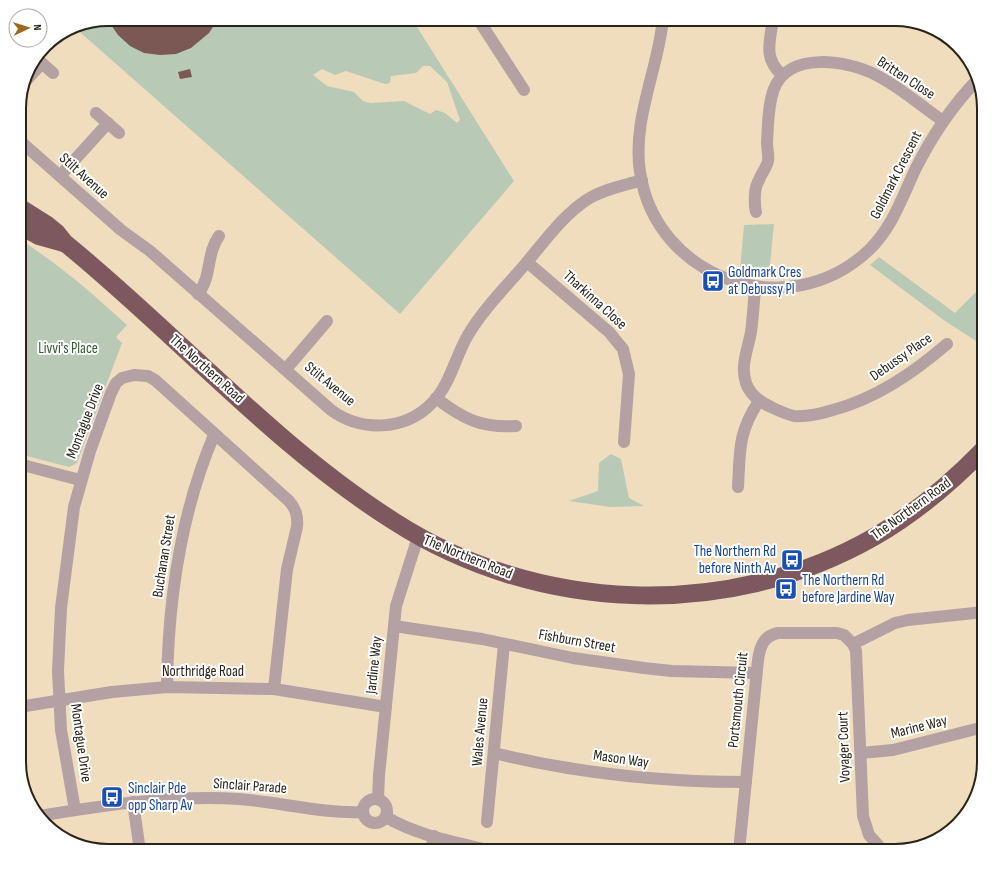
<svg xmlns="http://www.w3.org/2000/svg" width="1003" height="870" font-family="'Sofia Sans Condensed',sans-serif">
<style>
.green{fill:#b8cab6;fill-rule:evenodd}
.building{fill:#7c5855}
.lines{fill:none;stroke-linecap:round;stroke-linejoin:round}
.minor{stroke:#b3a1a3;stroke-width:12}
.highway{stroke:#7d595f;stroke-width:18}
.labels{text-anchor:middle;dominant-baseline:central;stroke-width:4;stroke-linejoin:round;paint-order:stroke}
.street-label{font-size:15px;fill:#2a2317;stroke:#fff}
.transit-label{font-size:15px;fill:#164399;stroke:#fff;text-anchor:start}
.park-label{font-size:15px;fill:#325931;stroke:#fff}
.rim{fill:none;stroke:#2a2317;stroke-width:2}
</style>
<rect width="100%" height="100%" fill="#f0ddbd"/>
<g class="green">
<path d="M108 19H412L514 181 400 314 73 26ZM423 66H430L447 82 460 120 457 123 445 113 436 110 430 114 404 101 370 103 363 101 354 92 327 86 313 75 322 69 335 75 346 71 385 84 390 83 391 76 416 73Z"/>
<path d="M774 224 769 275 740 270 744 225Z"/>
<path d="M19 239C59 264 93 294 127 325L116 337 122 343 77 463 69 467 19 454Z"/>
<path d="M879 257 955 313 984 284V346L945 321 870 265Z"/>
<path d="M611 454 621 459 629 498 644 506 610 507 569 501 598 491 599 463Z"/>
</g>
<g class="building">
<path d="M107 19H218L209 33 191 48 176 54 160 55 144 53 130 46 118 35Z"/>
<path d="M190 69 192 77 180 79 178 72Z"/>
</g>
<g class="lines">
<g class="minor">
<path d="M478 19 524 90"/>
<path d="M663 19C658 70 632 120 640 172 656 280 789 326 869 250 893 227 902 197 916 168 932 136 953 105 978 79"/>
<path d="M773 19C770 42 763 58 782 75"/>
<path d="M36 58 53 73"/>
<path d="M24 83 42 63"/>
<path d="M96 113 119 133"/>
<path d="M19 140 121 230 150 251 331 410C361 432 404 431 431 404 450 386 455 357 468 335 484 308 507 286 527 262 545 241 563 215 588 199 604 189 623 186 642 180"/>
<path d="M60 176 108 123"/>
<path d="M756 212C754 203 754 188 759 180 761 174 767 167 768 161 769 156 767 148 767 143 768 126 768 104 774 89 788 51 847 60 876 75 900 87 921 106 943 121"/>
<path d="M527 262 609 332 623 349 629 374 624 442"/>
<path d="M755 287C754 302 753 317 751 332 748 349 740 366 746 383 750 395 760 402 771 407 779 411 786 414 794 416 807 417 820 414 833 410 877 398 913 373 947 344"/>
<path d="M198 294C212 277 206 254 219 236"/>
<path d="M286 369 327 321"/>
<path d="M436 398C463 419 481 428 516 426"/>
<path d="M19 464 80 480"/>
<path d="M738 487C740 451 738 432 759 401"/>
<path d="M394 626 482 639 573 658 644 668 672 671 756 673"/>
<path d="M853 644 856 651 863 816 869 835 878 845"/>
<path d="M167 687C168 600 180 515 214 435"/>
<path d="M19 707 112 692 167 687 274 689 386 707"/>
<path d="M494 753C576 773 661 782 746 782"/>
<path d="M861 753 893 750 984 727"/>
<circle cx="375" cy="811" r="12"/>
<path d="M378 799 379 775 396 606 418 537"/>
<path d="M133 802 140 851"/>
<path d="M75 810 61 730 58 671 61 608 74 507 90 451 111 393 116 383 122 378 134 375 148 376 155 380 289 501C296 509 298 516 297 527L287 569 274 689"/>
<path d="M39 816C105 805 172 795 239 799 280 802 322 814 363 812"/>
<path d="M386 817C418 836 456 842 492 851"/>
<path d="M487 822 504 644"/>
<path d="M431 851 434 836"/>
<path d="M739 851 758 660C760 647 763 636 778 633H837L844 635 853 644 895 623 908 620 984 612"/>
</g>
<g class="highway">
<path d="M19 207 46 224 57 233 65 243C176 333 273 445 395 522 537 613 727 621 874 537 914 514 952 482 984 449"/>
<path d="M19 225 39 236 64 243"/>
</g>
</g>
<defs>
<g id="bus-square" transform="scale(1.15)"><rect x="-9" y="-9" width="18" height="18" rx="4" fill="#1a4fb4" stroke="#fff"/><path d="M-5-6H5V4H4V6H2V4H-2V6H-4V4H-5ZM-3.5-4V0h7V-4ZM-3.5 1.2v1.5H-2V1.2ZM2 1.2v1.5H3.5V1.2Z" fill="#fff"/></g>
</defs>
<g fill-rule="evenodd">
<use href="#bus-square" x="713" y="281"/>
<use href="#bus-square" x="792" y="560"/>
<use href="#bus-square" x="786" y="589"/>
<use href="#bus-square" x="112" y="797"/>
</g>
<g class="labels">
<g class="street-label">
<text transform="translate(906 78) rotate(33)">Britten Close</text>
<text transform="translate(896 175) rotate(-63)">Goldmark Crescent</text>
<text transform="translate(84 176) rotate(42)">Stilt Avenue</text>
<text transform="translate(595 300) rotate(42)">Tharkinna Close</text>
<text transform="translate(901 357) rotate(-35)">Debussy Place</text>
<text transform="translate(207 369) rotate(42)">The Northern Road</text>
<text transform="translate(330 384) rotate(39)">Stilt Avenue</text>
<text transform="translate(85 421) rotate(-69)">Montague Drive</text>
<text transform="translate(911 509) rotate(-36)">The Northern Road</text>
<text transform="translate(164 556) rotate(-81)">Buchanan Street</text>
<text transform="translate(468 557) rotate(22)">The Northern Road</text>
<text transform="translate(577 641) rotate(10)">Fishburn Street</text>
<text transform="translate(374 665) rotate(-84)">Jardine Way</text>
<text x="203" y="671">Northridge Road</text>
<text transform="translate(738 700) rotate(-84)">Portsmouth Circuit</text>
<text transform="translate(919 727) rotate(-14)">Marine Way</text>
<text transform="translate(480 732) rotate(-85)">Wales Avenue</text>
<text transform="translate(81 743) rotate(82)">Montague Drive</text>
<text transform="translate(844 747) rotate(-92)">Voyager Court</text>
<text transform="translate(621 759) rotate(8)">Mason Way</text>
<text transform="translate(250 786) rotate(4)">Sinclair Parade</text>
</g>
<g class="transit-label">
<text x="728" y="272">Goldmark Cres<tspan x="728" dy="17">at Debussy Pl</tspan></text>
<text x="776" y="551" text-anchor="end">The Northern Rd<tspan x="776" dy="17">before Ninth Av</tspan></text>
<text x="802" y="580">The Northern Rd<tspan x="802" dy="17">before Jardine Way</tspan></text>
<text x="128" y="788">Sinclair Pde<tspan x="128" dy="17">opp Sharp Av</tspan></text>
</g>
<g class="park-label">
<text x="68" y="348">Livvi's Place</text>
</g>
</g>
<path d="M0 0H1003V870H0ZM108 26H895A82 82 0 0 1 977 108V762A82 82 0 0 1 895 844H108A82 82 0 0 1 26 762V108A82 82 0 0 1 108 26Z" fill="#fff" fill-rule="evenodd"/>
<path class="rim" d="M108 26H895A82 82 0 0 1 977 108V762A82 82 0 0 1 895 844H108A82 82 0 0 1 26 762V108A82 82 0 0 1 108 26Z"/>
<g transform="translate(28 28) rotate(86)"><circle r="19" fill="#ffffff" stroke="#aaa7a2"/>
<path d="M0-3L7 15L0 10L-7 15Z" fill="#9d6920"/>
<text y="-6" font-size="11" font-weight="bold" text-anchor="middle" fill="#2a2317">N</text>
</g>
</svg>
